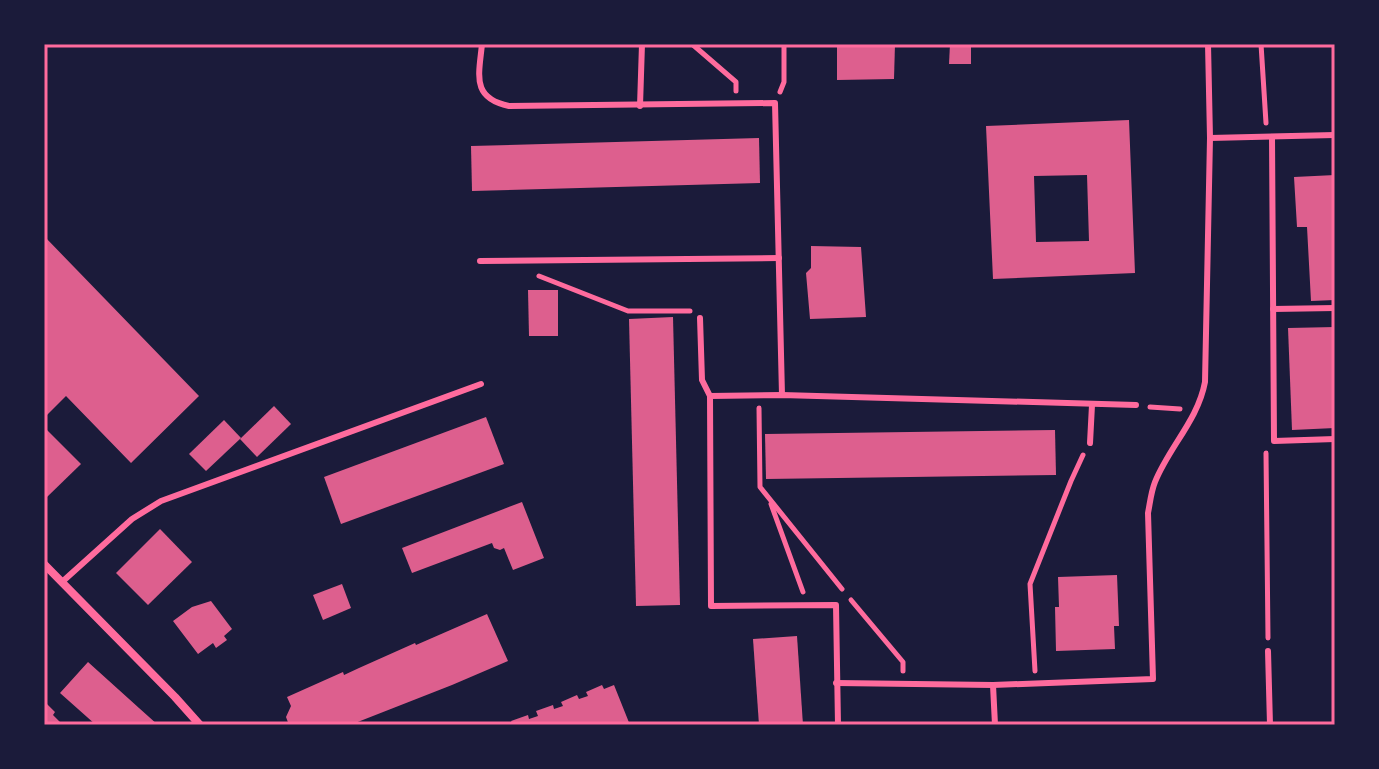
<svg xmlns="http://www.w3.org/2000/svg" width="1379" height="769" font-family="Montserrat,sans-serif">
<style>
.building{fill:#dd5f8e;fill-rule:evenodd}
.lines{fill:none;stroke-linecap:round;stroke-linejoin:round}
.path{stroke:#ff6b9d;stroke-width:5}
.service{stroke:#ff6b9d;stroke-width:6}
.minor{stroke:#ff6b9d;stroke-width:8}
.neatline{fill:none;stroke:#ff6b9d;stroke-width:3}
</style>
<rect width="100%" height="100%" fill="#1b1b3a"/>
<g class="building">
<path d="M837 44H895L894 79 837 80Z"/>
<path d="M950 44H971V64H949Z"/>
<path d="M1129 120 1135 273 993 279 986 126ZM1087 175 1089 241 1036 242 1034 176Z"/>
<path d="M759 138 760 183 472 191 471 146Z"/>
<path d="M1335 175V300L1311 301 1307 227H1297L1294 177Z"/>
<path d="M44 236 199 396 131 463 66 396 44 418Z"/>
<path d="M811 246 861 247 866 317 810 319 806 273 811 268Z"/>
<path d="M528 290H558V336H529Z"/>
<path d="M673 317 680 605 636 606 629 319Z"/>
<path d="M1335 327V428L1292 430 1288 328Z"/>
<path d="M274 406 291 424 257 457 240 439Z"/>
<path d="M486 417 504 464 341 524 324 477Z"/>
<path d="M224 420 241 438 206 471 189 454Z"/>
<path d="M44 427 81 464 46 498 44 496Z"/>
<path d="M1055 430 1056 475 766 479 765 434Z"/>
<path d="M522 502 544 558 513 570 504 548 500 550 494 548 492 543 412 573 402 548Z"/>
<path d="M160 529 192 562 148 605 116 573Z"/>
<path d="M1117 575 1119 626H1114L1115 649 1056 651 1055 607H1059L1058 577Z"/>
<path d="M342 584 351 608 323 620 313 595Z"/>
<path d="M211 601 232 629 224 636 227 640 216 648 213 643 198 654 173 621 192 607Z"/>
<path d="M487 614 508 661 452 685 350 725H289L286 717 291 706 287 697 343 672 344 675 359 668 415 643 416 645Z"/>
<path d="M797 636 803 725H759L753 639Z"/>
<path d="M88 662 139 708 158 725H96L60 693Z"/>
<path d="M602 685 604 689 614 685 630 725H513L511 721 528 715 529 719 538 716 536 711 553 705 554 709 563 706 561 702 577 695 579 699 588 696 586 692Z"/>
<path d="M46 703 55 712 53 715 63 725H44V705Z"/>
</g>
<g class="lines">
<g class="path">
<path d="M692 44 736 82V91"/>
<path d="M1261 44 1266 123"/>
<path d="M780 92 784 82V44"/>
<path d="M539 276 628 311H690"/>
<path d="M1150 407 1180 409"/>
<path d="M759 408 760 487 842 589"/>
<path d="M1266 453 1268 638"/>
<path d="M771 504 803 592"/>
<path d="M851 600 903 662V671"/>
<path d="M1035 671 1030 584 1071 481 1083 455"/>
</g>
<g class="service">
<path d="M482 44C479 75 471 98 509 106L775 103 782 395"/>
<path d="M640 106 642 44"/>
<path d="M1272 137 1274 441 1335 439"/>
<path d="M1210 138 1335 135"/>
<path d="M480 261 779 258"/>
<path d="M1273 309 1335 308"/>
<path d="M700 318 702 380 710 396"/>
<path d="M1090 443 1092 405"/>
<path d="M62 582 132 519 161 501 481 384"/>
<path d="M1268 651 1270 725"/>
<path d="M836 683 993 685 1153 679 1148 513C1150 503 1151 492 1155 482 1169 447 1198 420 1205 382L1210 138 1208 44"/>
<path d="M993 685 995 725"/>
<path d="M838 725 836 605 711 606 710 396 782 395 1136 405"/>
</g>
<path class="minor" d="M44 564 175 697 200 725"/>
</g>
<rect width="1379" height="769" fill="none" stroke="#1b1b3a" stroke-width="92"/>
<rect x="46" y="46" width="1287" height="677" class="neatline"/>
</svg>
